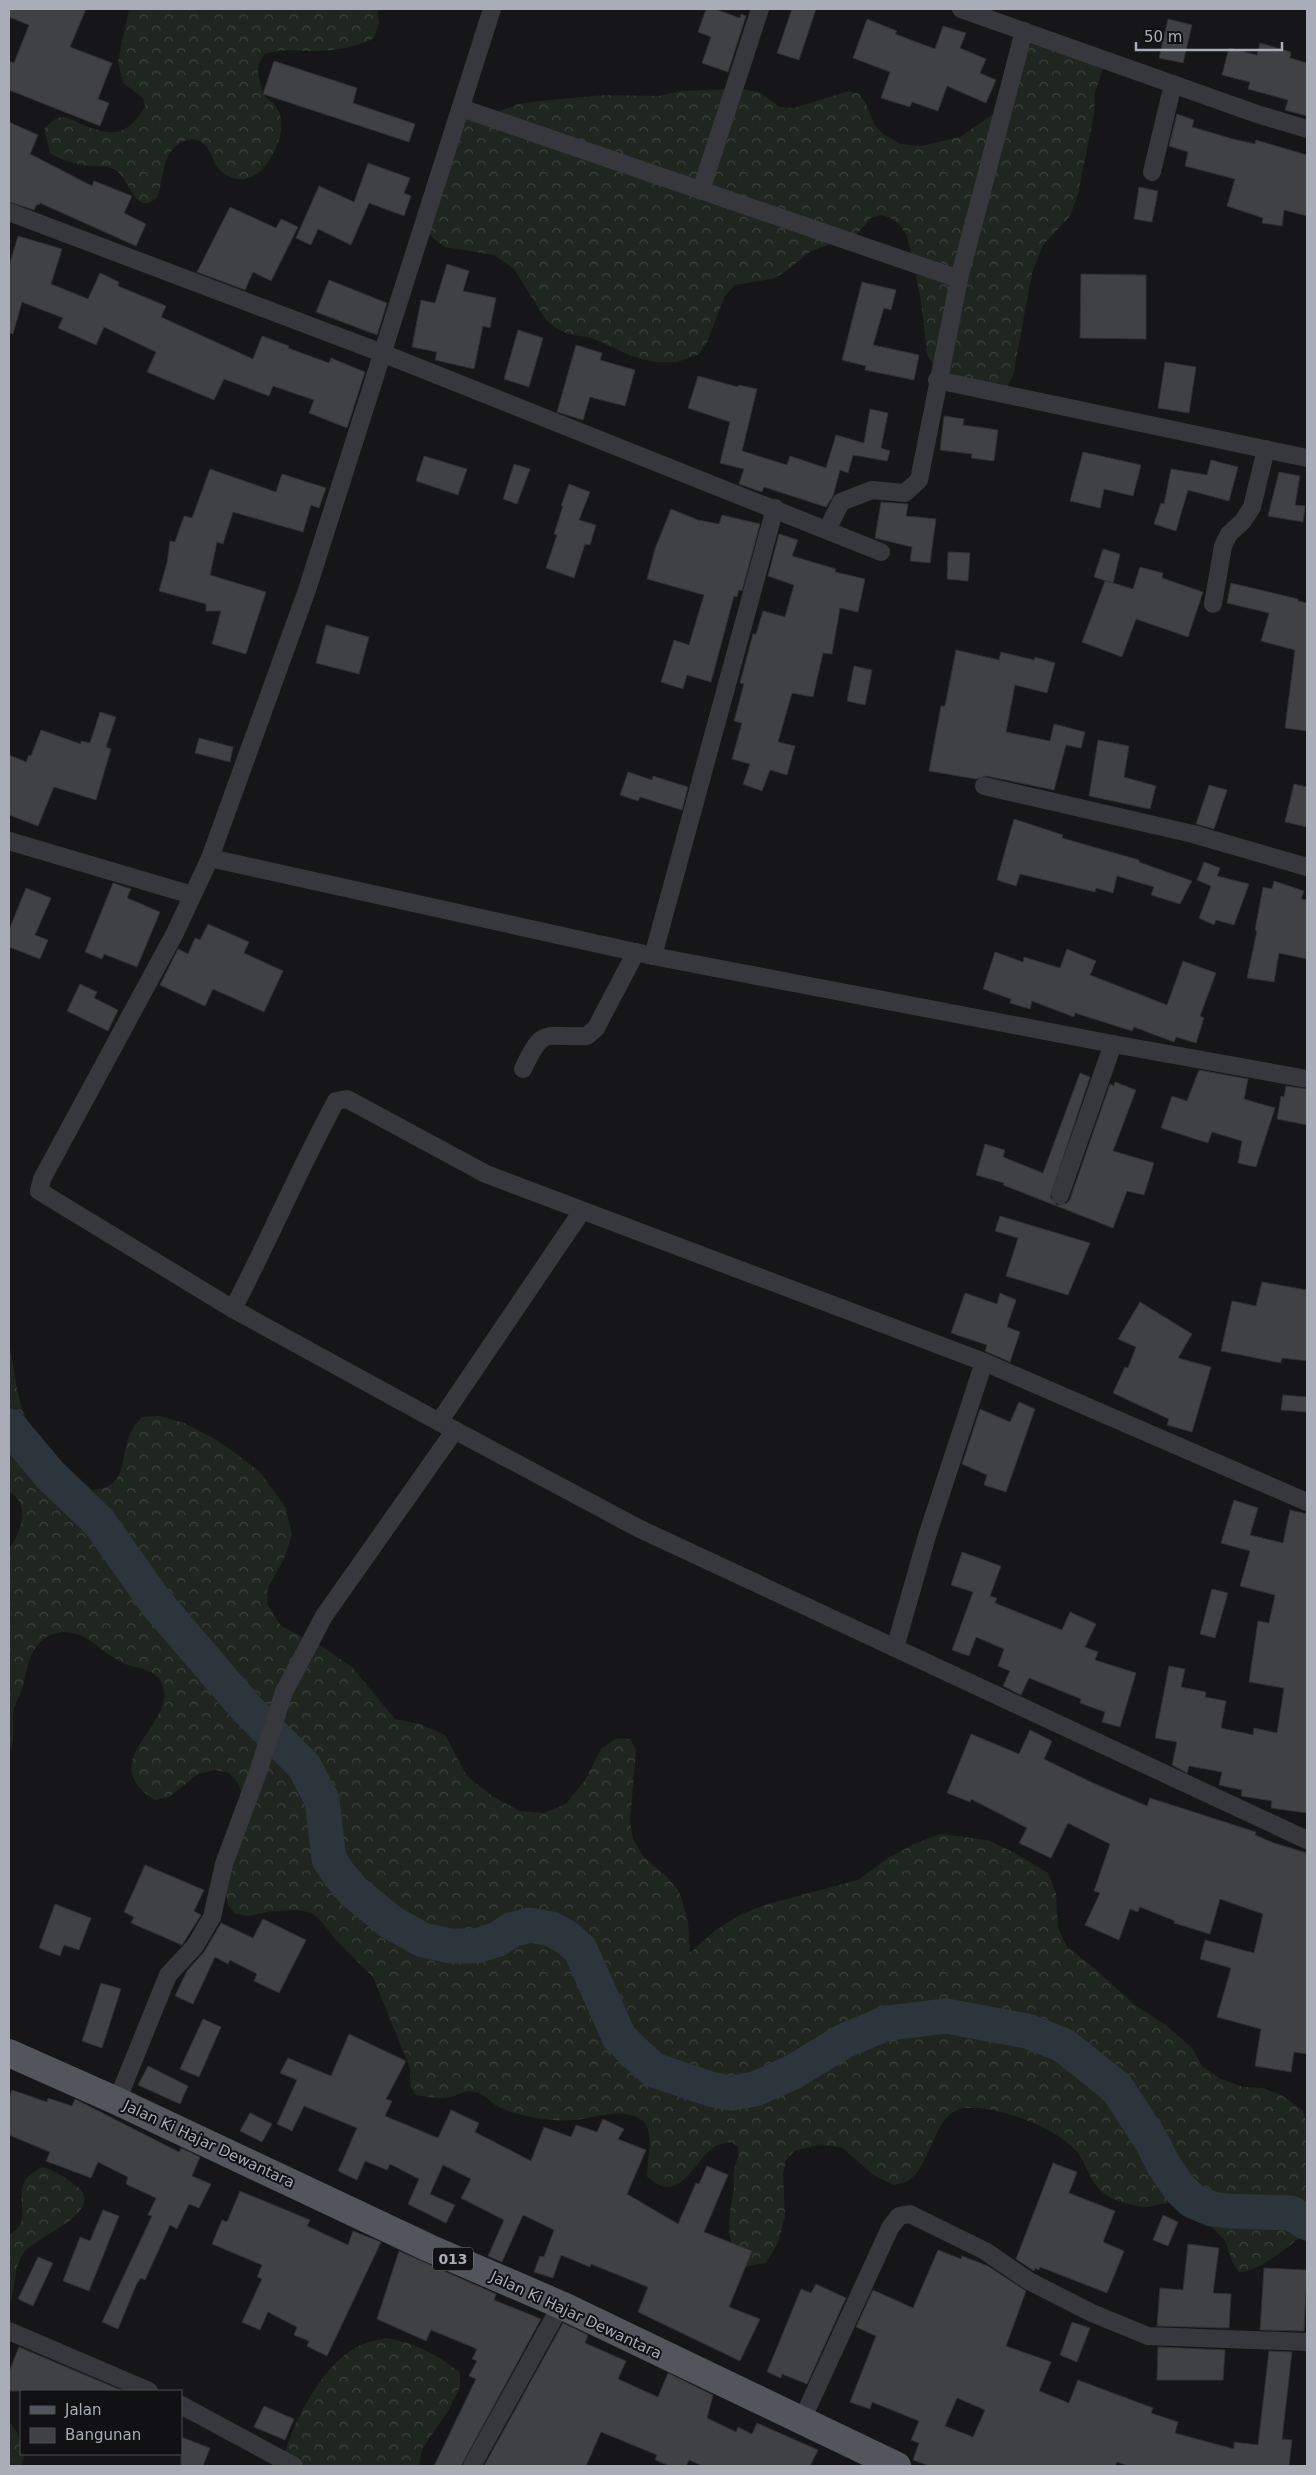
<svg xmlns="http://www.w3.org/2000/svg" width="1316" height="2475" font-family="'DejaVu Sans',sans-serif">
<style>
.forest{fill:url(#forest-crowns)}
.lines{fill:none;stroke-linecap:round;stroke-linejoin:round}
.river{stroke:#2c353c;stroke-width:35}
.building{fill:#404145;stroke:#303034;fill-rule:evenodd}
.minor{stroke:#37383d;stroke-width:18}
.primary{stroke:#53555c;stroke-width:28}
.labels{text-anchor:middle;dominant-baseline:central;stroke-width:4;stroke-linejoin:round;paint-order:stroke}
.shield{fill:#111113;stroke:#7b7e86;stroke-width:1}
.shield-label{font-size:14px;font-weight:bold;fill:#a8adb8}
.street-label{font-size:15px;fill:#a8adb8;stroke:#111113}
</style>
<defs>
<pattern id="forest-crowns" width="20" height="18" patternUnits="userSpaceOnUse" patternTransform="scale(1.25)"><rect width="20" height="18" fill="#1e261f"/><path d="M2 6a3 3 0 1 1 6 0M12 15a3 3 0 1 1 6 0" fill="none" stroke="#3c433d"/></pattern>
</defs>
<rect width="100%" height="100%" fill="#161618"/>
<g class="forest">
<path d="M129 9H377L379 23 374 38C358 47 334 51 314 51 298 51 281 48 265 54 256 65 257 72 261 85 262 88 262 93 264 95 267 99 272 101 275 105 288 123 279 145 268 162 257 179 238 186 221 171 213 165 212 152 205 145 194 135 180 140 172 150 162 162 163 183 157 197 135 219 130 177 114 169 106 165 96 167 87 166 74 164 61 160 50 153L44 129C49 124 55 117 63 117 69 117 76 122 81 124 113 137 127 137 145 106L143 98 123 83 118 62Z"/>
<path d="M1034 35 1106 60 1095 92 1094 114 1078 194 1070 216 1043 245 1032 273 1013 376 1003 395 951 384 934 366 927 354 921 301 911 252 906 234 899 224 890 218 881 215 871 218 856 235 811 251 785 272 772 279 735 285 725 296 707 342 699 354 677 362H654L634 357 592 338 568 334 556 328 546 320 514 269 494 255 445 247 434 239 423 226 458 116 497 112 518 104 540 101 605 95 659 96 682 91 703 90 741 89 759 92 780 107 794 108 849 91 859 94 866 104 874 124 883 134 901 144 921 146 960 137 1001 109 1018 77Z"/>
<path d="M9 1344C15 1368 15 1393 25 1416 36 1443 72 1470 92 1490 131 1488 118 1455 132 1430 134 1425 139 1421 142 1417L159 1416 184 1423 220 1442 259 1471 285 1506 292 1535 284 1559 268 1588 267 1603 281 1626 321 1646 352 1667 395 1719 420 1724 445 1735 467 1776 492 1796 520 1811 543 1813 566 1804 585 1780 601 1749 617 1738 630 1739 636 1750 630 1821 633 1839 643 1856 667 1877 679 1891 688 1921 690 1953 716 1930 740 1915 764 1905 858 1880 888 1858 914 1844 940 1834 987 1840 1015 1853 1048 1873 1056 1893 1058 1928 1067 1947 1094 1968 1136 2006 1166 2025 1192 2048 1202 2066 1219 2078 1243 2087 1263 2088 1283 2096 1303 2111 1307 2126V2232C1291 2244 1258 2273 1239 2272 1231 2263 1230 2252 1225 2241 1220 2233 1186 2206 1178 2204 1166 2200 1156 2208 1144 2207 1133 2206 1114 2201 1105 2194 1090 2183 1088 2167 1078 2153 1060 2129 986 2099 957 2110 934 2119 929 2168 908 2181 904 2183 898 2184 894 2185L875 2176 841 2147 818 2145 794 2151 786 2160 783 2173 785 2216 778 2243 766 2263 743 2267C722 2236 730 2219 734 2185 734 2180 733 2174 734 2169 736 2161 740 2155 738 2147L732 2142C723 2143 717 2144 710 2150 692 2167 676 2206 647 2176 647 2160 655 2132 643 2121 624 2105 593 2119 572 2120 554 2122 517 2116 501 2108 491 2104 486 2094 475 2092 465 2090 463 2093 454 2096 441 2100 429 2097 416 2095L410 2086V2068L373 1977 336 1940 321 1921 312 1913 298 1910 272 1911 250 1916 235 1914 228 1905 225 1890 244 1800 238 1783 229 1773 215 1770 198 1774 169 1797 155 1800C91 1760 179 1725 162 1684 156 1668 136 1669 123 1663 113 1657 104 1652 95 1644 73 1627 48 1627 33 1652 26 1664 26 1679 21 1692 19 1697 15 1703 14 1709 11 1725 17 1737 9 1754V1549C20 1534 32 1504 9 1492Z"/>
<path d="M42 2167C55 2170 64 2177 75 2185 110 2210 39 2235 25 2251 13 2265 16 2290 9 2306V2235C41 2218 0 2187 42 2167Z"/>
<path d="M386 2338C412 2341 440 2356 460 2373V2387L448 2411 422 2449 419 2466H294L283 2460C292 2423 320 2370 353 2349 363 2343 375 2340 386 2338Z"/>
<path d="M9 2422C19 2432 21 2440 21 2454H25L21 2466H9Z"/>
</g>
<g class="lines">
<path class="river" d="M9 1426 51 1476 99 1522 157 1604 248 1710 304 1766 322 1800 329 1859 338 1873 354 1892 392 1923 423 1940 450 1946H476L498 1939 511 1930 530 1925 551 1929 566 1937 580 1949 619 2037 635 2053 654 2070 710 2089 731 2093 755 2089 793 2072 844 2041 887 2023 946 2016 1027 2031 1063 2045 1117 2088 1152 2142 1164 2166 1181 2190 1193 2201 1212 2209 1228 2211 1291 2213 1307 2223"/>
</g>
<g class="building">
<path d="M9 9H86L70 47 112 63 98 99 109 103 100 126 9 90V61L14 63 29 25 9 17Z"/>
<path d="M706 9H715L740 18 741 14 746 16 728 72 702 63 711 37 698 32Z"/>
<path d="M792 9H816L799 60 777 53Z"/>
<path d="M867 19 897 31 895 34 935 49 943 26 966 33 960 48 986 59 980 73 996 80 986 103 947 86 938 111 912 102 910 107 881 98 890 72 853 58Z"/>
<path d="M1168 19 1192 25 1183 63 1159 58Z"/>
<path d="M1260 43 1291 52 1290 58 1307 63V116L1285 110 1288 100 1248 89 1250 82 1222 75 1229 48 1257 55Z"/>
<path d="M274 61 357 88 353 103 415 124 409 142 263 94Z"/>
<path d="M1177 114 1194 120 1192 127 1233 139 1255 144 1256 140 1307 155V216L1284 210 1282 226 1262 223 1263 218 1227 206 1235 179 1185 166 1188 152 1169 146Z"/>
<path d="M9 122 38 135 30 154 92 186 94 181 132 196 124 213 146 224 136 246 40 203 39 205 37 204 34 210 9 202Z"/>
<path d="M368 163 410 178 404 193 411 196 404 216 369 203 351 245 318 229 311 245 296 238 319 186 354 202Z"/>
<path d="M1139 187 1158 191 1152 222 1134 219Z"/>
<path d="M230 207 276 228 281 219 298 227 271 281 253 272 245 290 197 272Z"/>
<path d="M18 236 62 249 51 284 88 299 100 273 119 282 118 286 166 306 161 317 253 359 262 336 289 346 288 348 329 363 331 358 365 372 347 428 309 413 314 400 273 386 269 396 224 379 214 400 147 372 156 352 104 327 96 345 58 328 63 318 22 302 13 334 9 333V266Z"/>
<path d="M447 264 469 271 463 291 496 298 490 328 483 326 474 369 435 360 437 352 412 347 421 300 435 303Z"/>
<path d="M1081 274 1146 275V339L1080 338Z"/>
<path d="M329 280 387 303 377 335 316 312Z"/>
<path d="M862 282 896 290 891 310 884 308 873 345 919 355 914 380 865 370 866 366 842 360Z"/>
<path d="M518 330 543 338 529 387 504 379Z"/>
<path d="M576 345 602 353 600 360 635 370 625 406 590 397 583 420 557 412Z"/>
<path d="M1165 362 1196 367 1189 413 1158 408Z"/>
<path d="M698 376 738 387 739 385 757 389 742 451 787 465 790 456 826 468 836 435 864 443 870 409 888 413 881 448 890 451 887 461 853 455 848 473 840 470 833 496 826 507 764 487 762 492 739 484 744 469 720 463 730 422 688 408Z"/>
<path d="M944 416 964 419 963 425 998 430 994 461 971 458 972 454 940 450Z"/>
<path d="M1083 452 1141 465 1133 496 1104 489 1100 508 1070 501Z"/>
<path d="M424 456 467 469 458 495 416 481Z"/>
<path d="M1211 460 1238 467 1229 501 1188 490 1176 531 1154 524 1161 503 1164 504 1171 469 1207 475Z"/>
<path d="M514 464 530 469 517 504 503 499Z"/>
<path d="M210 469 276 492 282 474 326 488 319 508 311 505 303 532 233 512 223 544 217 542 210 575 266 592 246 654 212 644 221 611H206V604L159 591 167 563 170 541 175 542 184 516 192 518Z"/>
<path d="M1279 472 1300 476 1295 505 1305 506 1303 522 1268 516Z"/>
<path d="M569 484 590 492 579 520 596 525 590 545 585 544 574 578 546 568 557 535 554 534 563 506H561Z"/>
<path d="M881 502 908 504 906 516 936 519 930 563 910 561 912 547 875 538Z"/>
<path d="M671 509 698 520 719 524 722 515 760 524 742 591 739 590 737 597 734 596 711 682 687 675 683 689 661 682 674 640 689 645 704 595 647 579 655 549Z"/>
<path d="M779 534 798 540 792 556 836 569 835 572 865 579 858 612 840 608 832 654 823 653 813 697 792 693 778 742 795 746 787 775 770 770 762 791 743 784 750 764 732 759 742 723 734 721 744 684 740 683 753 634H756L763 611 785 617 794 585 768 576Z"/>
<path d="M1103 549 1120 554 1113 583 1133 589 1140 567 1163 573 1162 578 1203 592 1188 637 1136 619 1122 657 1082 642 1105 581 1113 583 1094 577Z"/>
<path d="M948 552 970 553 968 581 947 579Z"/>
<path d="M1231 583 1298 599V601L1307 603V731L1285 728 1295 650 1261 641 1269 613 1227 603Z"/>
<path d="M326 625 369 637 359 674 316 663Z"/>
<path d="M956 650 999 660 1001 652 1034 660 1035 657 1055 663 1047 693 1015 685 1006 732 1050 741 1054 724 1085 732 1081 748 1066 745 1054 790 986 776 976 779 929 771 941 706H945Z"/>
<path d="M854 666 872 670 865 705 847 701Z"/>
<path d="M100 712 116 717 106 747 111 749 96 800 54 787 38 826 9 815V755L26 762 29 755 31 756 41 730 81 744V741L90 743Z"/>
<path d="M199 738 233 747 230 762 195 753Z"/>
<path d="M1098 740 1129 746 1124 777 1156 786 1150 809 1089 796Z"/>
<path d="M628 772 652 780 653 776 688 787 682 810 640 797 638 801 620 795Z"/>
<path d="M1294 784 1307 787V827L1285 822Z"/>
<path d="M1209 785 1227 790 1214 829 1196 824Z"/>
<path d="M1014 819 1063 835 1062 838 1139 860V862L1192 881 1180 904 1151 895 1154 887 1117 876 1113 893 1096 888 1095 892 1020 874 1016 886 997 880Z"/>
<path d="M1204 862 1220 868 1217 876 1249 884 1234 925 1216 920 1214 925 1199 918 1211 886 1197 880Z"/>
<path d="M1274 881 1304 891 1301 899 1307 900V959L1279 953 1274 982 1247 978 1257 931 1255 930 1263 887 1272 889Z"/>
<path d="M113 883 131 889 127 898 160 912 137 967 104 954 102 959 85 952Z"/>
<path d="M26 888 51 898 35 935 48 940 40 959 9 947V930Z"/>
<path d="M208 924 249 942 244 953 283 971 264 1012 213 989 205 1006 160 985 178 949 188 954 195 938 200 940Z"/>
<path d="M1067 949 1096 961 1090 975 1167 1005 1183 961 1216 973 1200 1016 1204 1018 1196 1043 1176 1037 1174 1042 1134 1027 1132 1031 1075 1013 1074 1017 1032 1001 1030 1009 1010 1003 1011 999 983 989 995 952 1023 962 1024 957 1060 968Z"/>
<path d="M80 984 97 992 94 998 118 1010 108 1031 67 1011Z"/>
<path d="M1199 1070 1248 1079 1244 1099 1275 1108 1256 1167 1238 1163 1242 1141 1212 1132 1208 1143 1161 1128 1172 1096 1187 1101Z"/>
<path d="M1080 1073 1090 1077 1050 1197 1057 1205 1067 1203 1070 1199 1110 1084 1114 1086 1115 1082 1136 1090 1113 1151 1154 1163 1144 1195 1127 1191 1113 1228 1003 1185 1004 1183 976 1175 985 1144 1005 1150 1003 1157 1043 1173Z"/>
<path d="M1286 1086 1307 1089V1125L1277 1119 1281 1096 1284 1097Z"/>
<path d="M1000 1216 1090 1243 1068 1295 1006 1276 1018 1238 995 1231Z"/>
<path d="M1262 1282 1307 1290V1361L1282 1358 1281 1363 1221 1351 1232 1301 1256 1306Z"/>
<path d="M965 1293 997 1304 1000 1293 1016 1300 1007 1327 1020 1332 1010 1362 985 1351 987 1345 951 1333Z"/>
<path d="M1140 1302 1192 1334 1178 1358 1211 1367 1192 1432 1167 1425 1169 1419 1113 1393 1125 1367 1128 1368 1136 1347 1118 1339Z"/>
<path d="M1283 1395 1307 1397V1412L1281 1410Z"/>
<path d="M1019 1402 1035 1409 1006 1492 984 1485 987 1475 962 1464 980 1409 1010 1422Z"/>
<path d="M1234 1500 1258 1508 1250 1535 1283 1543 1290 1510 1307 1514V1813L1271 1808 1272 1801 1241 1796 1242 1790 1219 1785 1222 1772 1189 1766 1187 1773 1172 1765 1177 1742 1155 1738 1169 1666 1185 1669 1181 1687 1206 1692 1205 1697 1226 1701 1221 1728 1253 1735 1254 1728 1277 1733 1284 1688 1249 1682 1258 1621 1269 1623 1275 1595 1240 1586 1250 1551 1221 1543Z"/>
<path d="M962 1552 1001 1566 990 1596 997 1598 995 1603 1062 1630 1070 1612 1096 1624 1085 1647 1098 1652 1095 1660 1136 1673 1120 1727 1102 1722 1105 1712 1080 1703 1081 1699 1034 1680 1029 1678 1021 1695 1003 1686 1010 1671 998 1666 1004 1649 976 1637 969 1656 952 1650 973 1592 951 1585Z"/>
<path d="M1212 1589 1228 1593 1215 1638 1200 1634Z"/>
<path d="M1030 1730 1052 1741 1044 1759 1093 1783 1147 1806 1150 1798 1256 1832 1255 1835 1274 1843 1307 1853V2054L1294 2052 1291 2072 1255 2066 1261 2029 1217 2017 1231 1968 1200 1959 1205 1940 1254 1953 1263 1914 1220 1899 1210 1934 1174 1923 1175 1921 1140 1907 1138 1912 1130 1909 1119 1940 1085 1925 1100 1893 1094 1891 1110 1844 1068 1823 1051 1858 1019 1843 1027 1828 971 1799 970 1802 947 1793 971 1734 1019 1754Z"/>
<path d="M145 1865 204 1890 194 1911 201 1915 182 1945 131 1923 134 1917 124 1912Z"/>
<path d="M55 1904 91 1918 79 1950 64 1945 60 1956 39 1948Z"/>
<path d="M263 1919 306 1940 279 1993 254 1981 257 1974 230 1960 228 1964 215 1957 193 2004 175 1996 187 1971 204 1952 221 1923 253 1938Z"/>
<path d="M101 1983 121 1989 102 2048 82 2041Z"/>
<path d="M203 2019 221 2027 199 2077 180 2069Z"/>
<path d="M349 2034 406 2061 386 2099 392 2101 385 2116 438 2138 451 2110 479 2123 475 2132 531 2161 544 2127 571 2137 576 2125 597 2132 603 2119 624 2129 618 2139 646 2150 627 2194 678 2224 696 2183 699 2184 707 2166 728 2175 704 2232 752 2251 729 2307 760 2319 740 2361 638 2312 648 2287 591 2264 590 2267 561 2255 553 2278 534 2272 540 2256 544 2257 554 2230 523 2215 502 2262 488 2256 504 2220 461 2198 471 2179 443 2165 430 2194 455 2205 446 2223 408 2204 419 2179 390 2164 387 2170 365 2161 357 2180 338 2171 357 2128 304 2106 292 2131 277 2124 297 2080 280 2073 288 2058 331 2076Z"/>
<path d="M148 2066 188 2086 180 2104 138 2085Z"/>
<path d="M12 2090 47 2102 48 2098 72 2106 75 2099 179 2152 181 2148 200 2157 192 2176 211 2184 199 2208 189 2204 177 2229 170 2225 145 2280 141 2278 137 2283 118 2329 102 2322 152 2216 148 2215 156 2198 126 2184 128 2177 98 2162 91 2178 46 2161 50 2152 9 2135V2099Z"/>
<path d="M250 2113 272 2124 262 2142 240 2131Z"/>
<path d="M1053 2163 1077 2172 1069 2193 1115 2211 1103 2242 1124 2251 1107 2293 1040 2267 1039 2270 1035 2268 1034 2271 1016 2259Z"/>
<path d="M240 2191 310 2220 307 2226 348 2245 353 2231 381 2242 327 2356 307 2346 309 2341 294 2335 297 2327 268 2312 260 2330 242 2322 262 2279 257 2277 262 2265 212 2244 222 2220 227 2222Z"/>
<path d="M103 2210 119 2216 89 2291 63 2281 80 2237 90 2241Z"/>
<path d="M1163 2215 1178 2222 1168 2246 1153 2240Z"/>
<path d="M1188 2244 1219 2248 1213 2293 1231 2294 1229 2328 1157 2326 1160 2288 1183 2290Z"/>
<path d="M938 2250 961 2259 962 2256 988 2266 1026 2291 1006 2346 1051 2362 1039 2391 1069 2403 1078 2380 1153 2408 1151 2413 1178 2422 1175 2433 1234 2449V2442L1258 2445 1269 2351 1292 2352 1282 2439 1292 2440 1289 2466H1129L1117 2462 1115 2466H930L913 2460 919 2443 911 2440 919 2421 872 2402 870 2409 850 2402 876 2336 856 2327 873 2290 913 2308ZM957 2398 985 2410 973 2437 945 2426Z"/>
<path d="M399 2251 496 2294 494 2300 541 2319 461 2466H434L476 2379 469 2376 477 2361 472 2359 477 2349 431 2330 426 2341 377 2319Z"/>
<path d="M38 2257 53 2263 33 2306 18 2299Z"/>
<path d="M1264 2268 1307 2270 1304 2331 1260 2330Z"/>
<path d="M816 2284 846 2298 807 2384 782 2374 781 2378 767 2372 801 2289 811 2293Z"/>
<path d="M1072 2322 1090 2328 1077 2362 1060 2355Z"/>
<path d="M563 2323 588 2335 585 2343 626 2361 618 2379 658 2397 668 2373 713 2395 707 2418 736 2432 738 2427 752 2434 757 2423 818 2450 810 2466H703L689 2460 686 2466H670L655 2460 657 2455 601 2432 586 2466H484Z"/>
<path d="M19 2347 123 2391H9V2372Z"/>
<path d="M1158 2347 1225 2350 1223 2380H1157Z"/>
<path d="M264 2406 294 2419 285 2440 254 2427Z"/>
<path d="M181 2437 210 2448 203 2466H181Z"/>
</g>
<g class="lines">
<g class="minor">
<path d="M492 9 307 590 210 858 175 933 42 1179 39 1191 233 1309 430 1417 638 1528 1307 1840"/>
<path d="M961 9 1257 114 1307 129"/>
<path d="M461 108 959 279"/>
<path d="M1152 172 1173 84"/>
<path d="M701 190 760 9"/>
<path d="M9 212 382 353 881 552"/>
<path d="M937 380 1307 458"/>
<path d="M827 530 841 502 872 490 905 493 919 480 959 279 1024 31"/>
<path d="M1213 604 1223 546 1229 534 1243 521 1252 507 1266 449"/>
<path d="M984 786 1193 834 1307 867"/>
<path d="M9 841 192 895"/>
<path d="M210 858 653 956 1113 1044 1307 1079"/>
<path d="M653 956 775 508"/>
<path d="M523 1069C544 1025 544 1038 587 1036L596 1028 636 952"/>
<path d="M1060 1195 1113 1044"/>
<path d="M233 1309C269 1240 299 1169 336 1101L347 1099 486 1174 984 1362 1307 1502"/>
<path d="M439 1422 582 1211"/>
<path d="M895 1648 927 1536 984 1362"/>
<path d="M117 2101 168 1975 195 1946 212 1917 224 1864 257 1775 284 1692 324 1616 455 1430"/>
<path d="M9 2331 149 2391"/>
<path d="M181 2405 294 2466"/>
<path d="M801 2422 890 2228 899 2216 910 2214 985 2251 1029 2281 1092 2313 1148 2336 1307 2342"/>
<path d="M472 2466 561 2305"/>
</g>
<path class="primary" d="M9 2053 117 2101 429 2248 561 2305 897 2466"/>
</g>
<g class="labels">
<rect class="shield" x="433" y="2247.5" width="40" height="23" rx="4"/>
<g class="shield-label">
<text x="453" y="2259">013</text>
</g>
<g class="street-label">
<text transform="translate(209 2144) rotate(25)">Jalan Ki Hajar Dewantara</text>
<text transform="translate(576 2315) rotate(25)">Jalan Ki Hajar Dewantara</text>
</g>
</g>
<rect width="1316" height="2475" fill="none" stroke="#a8adb8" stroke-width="20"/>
<rect x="20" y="2390" width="162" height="65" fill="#111113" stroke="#4d4f55"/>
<rect x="30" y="2406" width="25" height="8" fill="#53555c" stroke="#4d4f55"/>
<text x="65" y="2415" font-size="15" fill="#a8adb8">Jalan</text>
<rect x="30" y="2428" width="25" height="15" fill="#404145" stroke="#4d4f55"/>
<text x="65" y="2440" font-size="15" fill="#a8adb8">Bangunan</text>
<path d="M1136 42v8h146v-8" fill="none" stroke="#a8adb8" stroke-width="2.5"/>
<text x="1144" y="42" font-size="15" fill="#a8adb8" stroke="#111113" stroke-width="4" paint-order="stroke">50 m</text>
</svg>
